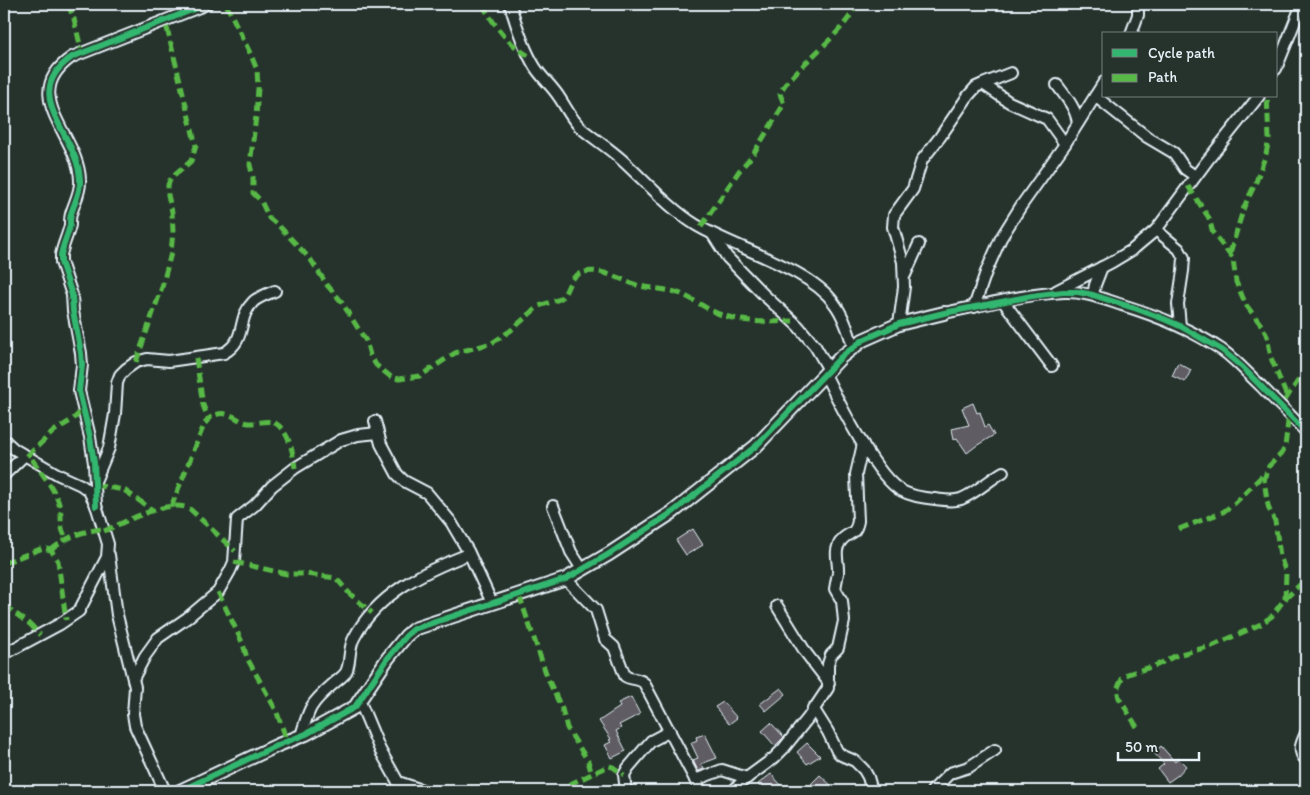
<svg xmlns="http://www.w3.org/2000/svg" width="1310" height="795" font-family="Itim,sans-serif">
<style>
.building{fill:#605b64;stroke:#e8f1f8}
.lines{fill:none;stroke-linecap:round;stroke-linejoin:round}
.minor-casing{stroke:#e8f1f8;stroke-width:14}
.tertiary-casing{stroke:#e8f1f8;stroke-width:16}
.minor{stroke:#26332d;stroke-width:10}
.tertiary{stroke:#26332d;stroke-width:12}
.quiet{stroke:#58b947;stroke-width:5;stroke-dasharray:10 5;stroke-linecap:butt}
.cycleway-casing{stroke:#26332d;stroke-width:9}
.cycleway{stroke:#33b770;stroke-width:6}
</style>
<rect width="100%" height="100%" fill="#26332d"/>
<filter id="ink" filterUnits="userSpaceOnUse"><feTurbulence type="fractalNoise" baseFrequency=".02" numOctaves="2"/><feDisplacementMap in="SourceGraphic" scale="10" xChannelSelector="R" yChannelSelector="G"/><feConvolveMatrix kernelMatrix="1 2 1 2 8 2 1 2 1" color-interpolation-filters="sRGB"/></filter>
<g filter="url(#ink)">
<g class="building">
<path d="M1178 363 1191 370 1185 382 1172 376Z"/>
<path d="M973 403 977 413 980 412 985 427 988 425 994 435 976 446 967 453 957 438 954 439 952 429 969 425 962 408Z"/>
<path d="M693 529 703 545 686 555 676 540Z"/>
<path d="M781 688 786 694 766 711 760 704Z"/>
<path d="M631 697 640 714 619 725 621 728 616 731 626 751 612 758 605 745 611 742 609 740 611 739 599 721 620 707 618 703Z"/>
<path d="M723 702 737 718 729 724 715 707Z"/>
<path d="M771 723 784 737 775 746 762 731Z"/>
<path d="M705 734 717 758 701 764 704 769 698 771 693 760 698 758 691 743 697 740 696 737Z"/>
<path d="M807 743 820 756 807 764 797 752Z"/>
<path d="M1161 746 1175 762 1178 758 1186 766 1178 775 1168 782 1158 769 1164 764 1154 753Z"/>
<path d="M771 774 781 785 775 791H763L758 784Z"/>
<path d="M820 775 837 791H818L811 784Z"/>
</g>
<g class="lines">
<g class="minor-casing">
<g id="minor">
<path d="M510 4C516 25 524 49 535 67 542 78 552 86 559 97 566 107 571 119 581 128 594 139 609 148 622 160 646 182 669 208 696 225 734 248 809 268 834 303 844 316 849 332 853 347"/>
<path d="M1131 34 1138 15V4"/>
<path d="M1276 69 1302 4"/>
<path d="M983 84 1009 102 1047 119 1065 144"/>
<path d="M1057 85C1066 97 1076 108 1078 123"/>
<path d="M1095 96 1147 137 1174 153 1185 169 1195 176"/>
<path d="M1156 230 1179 249 1184 258 1183 271 1178 304 1180 326"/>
<path d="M713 235 727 257 764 295 798 326 815 346 829 370"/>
<path d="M905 275 919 244"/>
<path d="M1056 291 1112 262 1132 250 1156 230 1207 161 1259 96"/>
<path d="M1093 295 1095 285 1102 267"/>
<path d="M1003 301 1052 366"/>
<path d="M974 307 986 272 1001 238 1021 206 1065 144 1104 82"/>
<path d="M944 313C984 305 1024 294 1064 292 1084 291 1103 299 1122 305 1158 316 1191 329 1222 350 1236 360 1248 374 1261 386 1276 402 1292 416 1306 432"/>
<path d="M899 324 904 287 903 262 893 227 894 215 913 189 922 160 940 137 968 96 976 87 983 84 1011 73"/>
<path d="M825 374C838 401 877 479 902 491 911 496 924 498 935 499 944 500 952 502 961 499 976 493 989 480 1003 472"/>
<path d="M375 421 381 444 397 474 404 481 427 493 451 522 468 551 492 603"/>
<path d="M4 440 14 449 59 475 81 485 89 491 96 505 108 544 107 557 79 611 60 624 4 654"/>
<path d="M4 475 25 455"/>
<path d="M96 479 109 448 115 414 117 383 120 375 126 369 136 362 147 359 169 361 224 353C248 339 236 319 253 302 258 297 267 294 275 291"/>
<path d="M96 506 94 463 90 437 79 391 82 365 81 353 73 311 72 295 61 262V255C63 244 68 235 70 225 70 221 70 217 71 214 74 203 81 192 80 180 79 135 17 95 72 57L207 4"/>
<path d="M553 506 571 552 582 569"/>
<path d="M109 555 117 615 135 687 133 714 135 726 165 791"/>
<path d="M566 579 596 610 605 639 614 647 625 676C631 680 639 678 644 683L701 791"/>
<path d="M777 606 806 653 829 683"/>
<path d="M133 679 145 656 158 638 187 618 218 592 230 571 234 562 237 519 255 505 272 486 295 468 341 440 358 435 378 433"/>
<path d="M360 702 380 750 398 782 400 791"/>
<path d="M813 708 828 732 837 751 841 755 855 761 864 770 868 777 872 791"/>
<path d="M1306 733C1301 744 1297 751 1306 760"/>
<path d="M301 736C309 708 310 704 332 685 336 681 343 677 346 672 351 663 348 649 354 638 377 594 424 571 469 554"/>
<path d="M695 780 722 770 747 778"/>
<path d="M398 782 425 791"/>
<path d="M4 787 5 791"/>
<path d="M626 791 624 775 628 768 651 741 670 731"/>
<path d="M733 791 744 780 774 758 783 749 808 718 828 688V664L831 655 838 648 844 621 842 601 835 589C836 583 837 578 838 573 839 562 833 551 841 541 848 531 855 537 858 521L856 474 863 444"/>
<path d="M932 791 950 773 969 767 995 750"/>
</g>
</g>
<g class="tertiary-casing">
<path id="tertiary" d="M180 791 278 745 306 734 355 707 388 658 406 636 414 629 566 579 609 554 673 512 756 446 841 357 863 340 899 324 944 313"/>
</g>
<use href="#minor" class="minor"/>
<use href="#tertiary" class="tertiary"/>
<g class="quiet">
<path d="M68 4 74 19 82 53"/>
<path d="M226 4 251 55 257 70 258 88 256 116 250 165 253 177V193L261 201 269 218 281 228 311 260 327 285 341 301 366 341 370 355 376 365 391 377 399 379 420 376 455 353 492 343 510 331 539 306 560 299C570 291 566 279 581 273 600 266 622 281 640 286 654 289 668 289 681 294 697 301 711 313 729 317 750 323 771 322 793 321"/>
<path d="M482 4C495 26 508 45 531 57"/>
<path d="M1188 186 1209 218 1213 233 1233 259 1236 282 1246 305 1262 326 1267 336 1271 358 1287 397"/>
<path d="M701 227 739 171 752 156 784 104 780 94C782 88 786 83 791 78 808 58 849 27 856 4"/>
<path d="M1230 253 1244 207 1256 182 1266 154 1269 139 1267 96"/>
<path d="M196 358 203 405 208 418"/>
<path d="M136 362 162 287 171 253 173 231 172 212 168 195V185L170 180 175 175 191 161 196 146 165 20"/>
<path d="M1285 400 1306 369"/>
<path d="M27 456 54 431 72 420 84 409"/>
<path d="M32 459C41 473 57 491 60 508 63 522 58 523 66 538"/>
<path d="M95 485 124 490 154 511"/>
<path d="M171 507 204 425C209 416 219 411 230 415 236 417 241 422 248 423 257 424 270 418 278 425 290 435 293 453 295 468"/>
<path d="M1179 529 1223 512 1235 503 1266 472"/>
<path d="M104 531C123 523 173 496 191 510L235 551"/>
<path d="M51 550C69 536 81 531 104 529"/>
<path d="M234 562 287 574H306L336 578 349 593 372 613"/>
<path d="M4 563 43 548 51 550 58 561 66 620"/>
<path d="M218 592 243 644 247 658 276 710 287 741"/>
<path d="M519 595 548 679 562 709 567 728 588 761 592 775"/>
<path d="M1285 599 1286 573 1280 556 1275 521 1269 509 1267 501 1264 479 1269 466 1282 453 1285 447 1289 413"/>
<path d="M4 605 31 625 40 635"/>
<path d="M1137 727 1119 698 1117 689 1122 679 1128 674 1157 665 1177 655 1212 646 1261 624 1272 616 1283 601 1306 579"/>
<path d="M555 791 609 766 613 767 624 775"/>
</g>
<g class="cycleway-casing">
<g id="cycleway">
<path d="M96 506 94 463 90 437 79 391 82 365 81 353 73 311 72 295 61 262V255C63 244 68 235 70 225 70 221 70 217 71 214 74 203 81 192 80 180 79 135 17 95 72 57L207 4"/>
<path d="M180 791 278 745 306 734 355 707 388 658 406 636 414 629 566 579 609 554 673 512 756 446 841 357 863 340 899 324 944 313 1032 296 1063 292H1078L1093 295 1137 309 1164 319 1180 326 1222 350 1242 367 1306 432"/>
</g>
</g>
<use href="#cycleway" class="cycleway"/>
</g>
</g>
<rect width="1310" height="795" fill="none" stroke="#26332d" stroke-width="20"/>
<rect x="10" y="10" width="1290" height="775" fill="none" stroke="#e8f1f8" stroke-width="2" filter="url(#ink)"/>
<rect x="1102" y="32" width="175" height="65" fill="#26332d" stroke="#747f7e"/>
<rect x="1112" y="49" width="25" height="8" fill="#33b770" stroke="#747f7e"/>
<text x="1148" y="58" font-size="15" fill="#e8f1f8">Cycle path</text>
<rect x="1112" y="74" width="25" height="8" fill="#58b947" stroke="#747f7e"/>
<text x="1148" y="82" font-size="15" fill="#e8f1f8">Path</text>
<path d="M1118 752v8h81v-8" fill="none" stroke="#e8f1f8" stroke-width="2.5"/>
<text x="1125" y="752" font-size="15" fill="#e8f1f8" stroke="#26332d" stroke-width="4" paint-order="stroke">50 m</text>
</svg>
